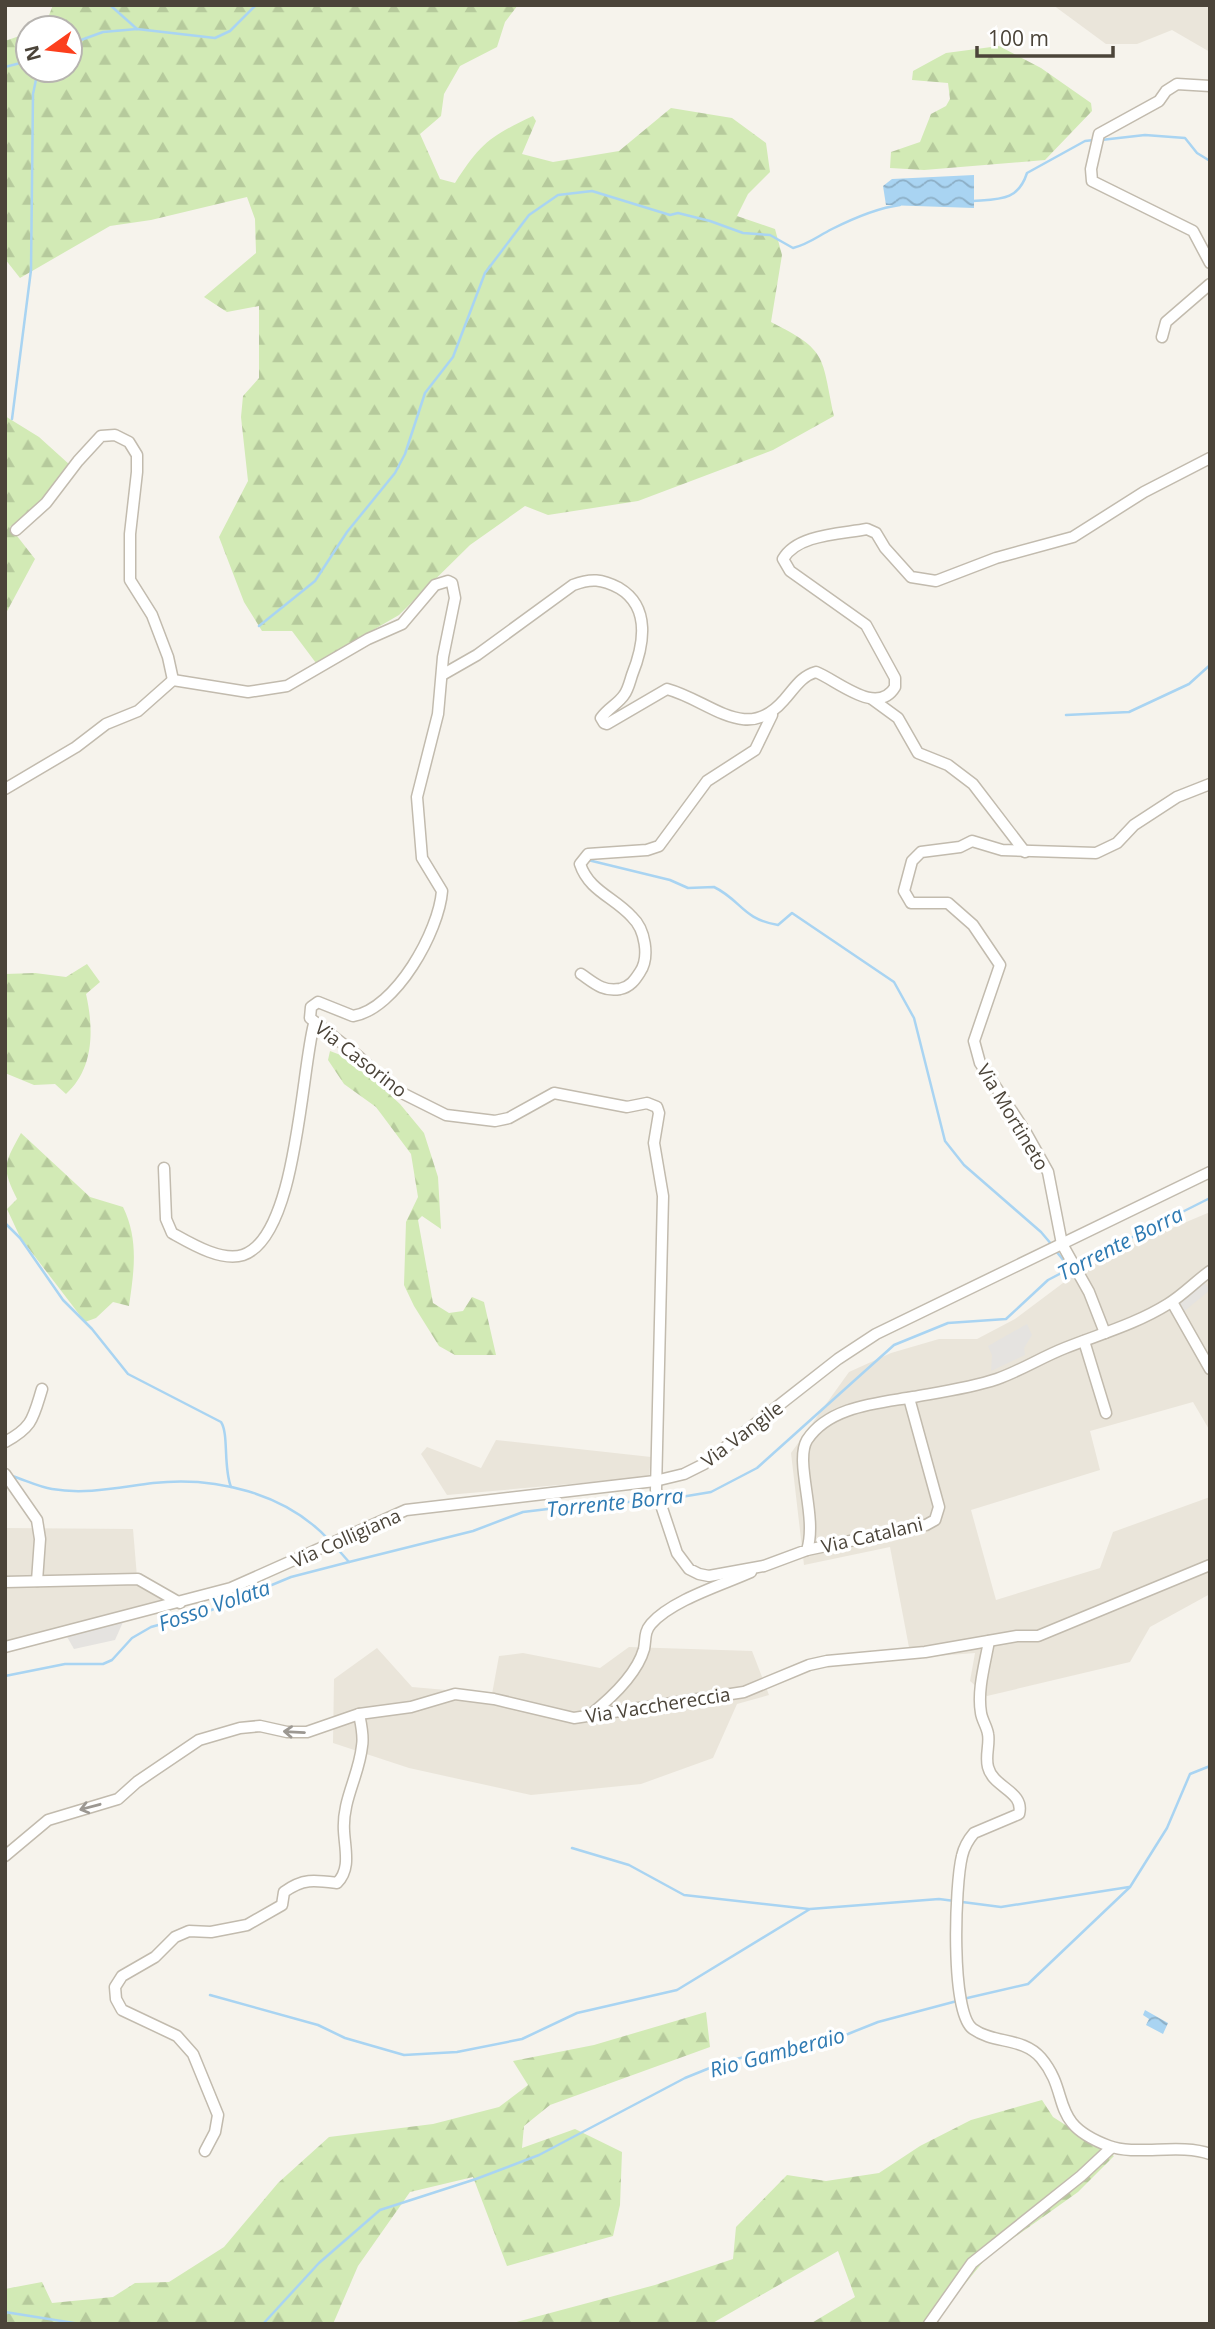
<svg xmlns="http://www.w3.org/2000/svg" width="1215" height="2329" font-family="'Open Sans',sans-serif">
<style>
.residential{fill:#eae5da}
.forest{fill:url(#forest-firs)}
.parking{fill:#e5e3e0}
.water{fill:url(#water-waves)}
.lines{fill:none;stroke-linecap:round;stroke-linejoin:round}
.stream{stroke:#a9d4f2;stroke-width:2.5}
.minor-casing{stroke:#c2bbae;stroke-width:13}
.minor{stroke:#fff;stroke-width:10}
.oneway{stroke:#9c9892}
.labels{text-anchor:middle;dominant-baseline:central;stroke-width:7;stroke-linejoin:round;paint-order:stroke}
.street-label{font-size:19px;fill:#4b4439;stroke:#fff}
.water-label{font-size:21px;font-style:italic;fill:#2e7ab2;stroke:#fff}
</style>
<defs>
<pattern id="forest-firs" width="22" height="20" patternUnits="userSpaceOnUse" patternTransform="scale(1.75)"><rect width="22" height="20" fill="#d2eab5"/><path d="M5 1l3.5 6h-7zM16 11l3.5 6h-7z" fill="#b6ca9c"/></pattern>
<pattern id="water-waves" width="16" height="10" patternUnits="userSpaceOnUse" patternTransform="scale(1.75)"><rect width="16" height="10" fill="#a9d4f2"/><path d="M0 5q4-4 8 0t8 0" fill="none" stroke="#8caec5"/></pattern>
</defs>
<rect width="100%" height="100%" fill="#f6f3ec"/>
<g class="residential">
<path d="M1053 5H1210V52L1172 30 1137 44H1106Z"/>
<path d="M1210 1212V1431L1193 1402 1090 1431 1100 1470 971 1510 996 1600 1100 1568 1113 1532 1210 1497V1594L1150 1627 1130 1662 987 1696 970 1681 975 1653 911 1658 890 1547 804 1565 791 1453 849 1372 891 1353 939 1339H977L1015 1319 1067 1280 1106 1256Z"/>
<path d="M496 1440 651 1457 649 1477 447 1495 421 1454 427 1447 481 1468Z"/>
<path d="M5 1528 133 1529 137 1577 168 1598 5 1643Z"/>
<path d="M629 1647 752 1651 769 1695 737 1704 713 1758 641 1784 531 1795 409 1768 333 1743 334 1679 377 1648 412 1687 492 1694 499 1656 523 1653 600 1668Z"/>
</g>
<g class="forest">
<path d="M53 5H518L505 22 497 47 460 66 444 94 441 116 420 134 440 179 455 183C480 144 490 136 533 116L536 121 522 154 553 162 619 151 671 108 732 118 766 143 770 172 748 194 737 216 775 229 782 255 771 322C828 351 821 355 834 416L773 450 638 501 548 515 525 506 470 545 399 615 316 663 292 631H262L244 602 219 537 248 481 241 417 243 396 259 378V306L227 312 204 297 256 253 255 219 247 197 151 220 110 226 20 278 5 259V41L28 33V70H70V28H44Z"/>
<path d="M999 46 1041 68 1091 103 1092 111 1045 160 924 170 890 168 891 152 920 142 931 114 946 106 950 99 948 83 912 80 913 71 946 53Z"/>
<path d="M5 416 39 437 70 465 42 502 10 527 35 559 5 615Z"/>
<path d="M87 964 100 982 86 994C94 1029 94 1069 66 1094L55 1084 34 1085 5 1073V974L35 973 66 977Z"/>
<path d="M330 1051 351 1059 400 1104 424 1133 438 1177 441 1229 422 1216 418 1220 433 1303 449 1313 463 1311 472 1297 484 1302 496 1355H455L439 1346 414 1306 404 1285 406 1222 418 1197 411 1154 376 1107 344 1084 328 1060Z"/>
<path d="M21 1133 90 1197 123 1207C139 1240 134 1271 129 1306L113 1302 96 1318 85 1322 20 1237 7 1209 17 1199C1 1167 4 1164 21 1133Z"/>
<path d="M706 2012 710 2047 550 2105 524 2126 522 2148 575 2129 622 2152 620 2205 613 2236 507 2266 473 2177 410 2192 358 2266 333 2324H5V2289L42 2282 52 2303 113 2297 135 2283 169 2282 224 2247 278 2183 329 2137 433 2124 499 2107 528 2085 513 2061 594 2045Z"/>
<path d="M1042 2100 1053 2117 1114 2156 1078 2192 987 2257 932 2324H810L855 2297 838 2251 711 2324H509L655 2285 733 2259 736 2227 787 2175 826 2181 879 2173 920 2146 971 2120Z"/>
</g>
<g class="parking">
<path d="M1205 1283 1210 1290 1182 1313 1176 1306Z"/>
<path d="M1027 1324 1032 1335 1024 1348 1025 1355 991 1371 992 1355 988 1346Z"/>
<path d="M123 1622 115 1640 74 1649 66 1635Z"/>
</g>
<g class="water">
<path d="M974 175V208L886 205 883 186 892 179Z"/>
<path d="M1145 2010 1168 2023 1163 2034 1146 2025 1149 2019 1143 2015Z"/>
</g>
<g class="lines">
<g class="stream">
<path d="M110 5 137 29"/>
<path d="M70 44 103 32 137 29 215 38 230 31 256 5"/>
<path d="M5 67 28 61"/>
<path d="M1101 140 1145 135 1185 138 1197 153 1210 161"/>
<path d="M973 201C1000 199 1018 201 1027 173L1085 141 1094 140"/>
<path d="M12 419 31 270 33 94 38 70"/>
<path d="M259 626 315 581 347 532 395 473 405 454 425 393 453 357 485 273 529 215 558 195 592 191 670 215 678 213 710 221 743 233 770 235 793 248C809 244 818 236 832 229 852 219 877 208 900 205"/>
<path d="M1066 715 1129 712 1189 684 1210 665"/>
<path d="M588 860 670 880 688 888 714 887C741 900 742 919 778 925L792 913 894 982 914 1018 945 1141 964 1165 1041 1232 1052 1245"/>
<path d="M5 1223 20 1238 63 1300 92 1329 128 1374 221 1422C229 1434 223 1467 231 1487"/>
<path d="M1056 1251 1069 1267"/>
<path d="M1077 1265 1210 1198"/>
<path d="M12 1476C25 1480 39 1487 52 1489 86 1495 120 1487 153 1483 215 1476 286 1493 329 1540"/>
<path d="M334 1545 349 1562 473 1531 523 1512 614 1501 645 1503 711 1492 757 1468 894 1345 948 1323 1006 1319 1048 1280 1071 1268"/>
<path d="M5 1676 65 1664H103L112 1660 132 1638 151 1627 209 1611 291 1577 349 1562"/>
<path d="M572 1848 629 1865 684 1895 809 1909"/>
<path d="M210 1995 318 2025 345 2038 404 2055 457 2052 522 2039 577 2013 677 1990 810 1909 939 1899 1001 1907 1129 1887"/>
<path d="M963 1999 1028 1984 1130 1887 1167 1828 1190 1774 1210 1766"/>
<path d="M5 2312 80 2324"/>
<path d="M119 2324H135"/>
<path d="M263 2324 319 2263 380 2210 476 2179 539 2155 685 2078 727 2061 848 2034 878 2022 957 2001"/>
</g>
<g class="minor-casing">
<g id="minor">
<path d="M1210 86 1177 84 1166 91 1159 101 1099 134 1091 169 1092 181 1193 231 1210 263"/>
<path d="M1162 337 1166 322 1210 284"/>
<path d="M16 530 46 503 78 461 101 436 115 435 129 442 137 455V472L130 534V580L152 615 168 657 173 680"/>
<path d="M442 675 477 655 573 585C591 578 602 579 619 588 651 607 644 645 632 675 630 681 628 690 624 695 618 704 608 708 601 718L604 723 607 724 667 689C711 701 746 744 784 700 794 689 801 676 816 672 837 680 877 717 895 687V678L866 625 790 571 783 559C797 534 841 534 867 529L876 533 885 548 911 577 936 581 996 558 1073 537 1144 492 1210 458"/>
<path d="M872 699 898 718 918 753 948 765 973 784 1025 852"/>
<path d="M5 789 76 747 106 724 138 711 173 680 248 692 287 686 368 639 402 624 435 585 448 581 452 583 455 598 443 657 438 714 417 797 422 858 442 891C439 931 396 1009 353 1016L318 1002 311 1007 310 1018 357 1055 392 1088 446 1115 495 1121 509 1118 554 1093 627 1107 647 1103 657 1107 659 1113 654 1143 663 1196 656 1490 677 1553 689 1569 699 1574 709 1576 764 1566 807 1550C818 1517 794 1462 807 1440 829 1406 879 1403 913 1397 941 1392 970 1388 997 1379 1020 1371 1042 1357 1065 1348 1100 1334 1136 1324 1168 1304 1183 1295 1196 1281 1210 1271"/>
<path d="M581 974C594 983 603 992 620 989 630 987 635 980 640 972 650 957 645 929 632 917 614 897 589 891 580 864L588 854 647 850 659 846 707 781 755 750 772 715"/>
<path d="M164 1168 166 1219 172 1233C190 1243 221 1262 243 1255 297 1237 301 1072 314 1024"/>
<path d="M1172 1302 1210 1369"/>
<path d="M1105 1333 1089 1292 1062 1244 1048 1172 1025 1131 980 1063 974 1041 1000 965 973 925 948 903H911L904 891 912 861 921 852 960 847 972 841 1002 850 1096 853 1117 843 1134 825 1177 797 1210 784"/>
<path d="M1084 1341 1106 1413"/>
<path d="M5 1442C33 1427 33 1418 42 1389"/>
<path d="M5 1474 37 1520 40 1539 37 1581"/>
<path d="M807 1550 926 1525 935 1520 939 1507 909 1398"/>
<path d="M5 1582 138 1579 180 1603"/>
<path d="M989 1641C985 1664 977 1690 981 1713 982 1720 987 1727 988 1734 990 1744 985 1756 988 1767 993 1788 1025 1791 1019 1814L974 1833C968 1840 964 1847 962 1856 955 1884 950 2013 973 2029 994 2044 1023 2037 1041 2058 1072 2095 1047 2123 1109 2146 1135 2156 1181 2143 1210 2154"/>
<path d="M5 1647 231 1588 406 1510 655 1481 684 1474 704 1464 838 1359 876 1334 1210 1172"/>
<path d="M590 1715C610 1699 637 1674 644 1649 646 1639 644 1632 651 1624 672 1600 722 1585 751 1572"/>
<path d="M5 1856 48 1820 118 1799 137 1782 199 1740 240 1728 260 1726 287 1732H307L359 1714 411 1707 455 1694 494 1699 574 1718 744 1692 809 1665 827 1661 925 1652 1017 1636H1038L1210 1565"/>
<path d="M205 2151 215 2132 218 2115 193 2054 177 2036 122 2010 116 1999 115 1987 122 1976 155 1957 175 1937 189 1931 211 1932 247 1925 282 1905 284 1892C303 1878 315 1880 337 1883 351 1869 345 1850 344 1831 342 1800 359 1776 362 1746 364 1736 361 1724 359 1714"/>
<path d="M929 2324 972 2263 1081 2176 1111 2148"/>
</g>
</g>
<use href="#minor" class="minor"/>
</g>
<defs><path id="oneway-shaft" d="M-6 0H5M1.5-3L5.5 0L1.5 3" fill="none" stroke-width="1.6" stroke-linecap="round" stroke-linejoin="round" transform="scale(1.75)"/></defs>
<g class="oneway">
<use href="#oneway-shaft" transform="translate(294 1732) rotate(-177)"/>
<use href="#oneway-shaft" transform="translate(90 1807) rotate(165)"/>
</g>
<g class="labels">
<g class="street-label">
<text transform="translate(361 1059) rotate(38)">Via Casorino</text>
<text transform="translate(1013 1117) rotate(59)">Via Mortineto</text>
<text transform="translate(742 1434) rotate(-37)">Via Vangile</text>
<text transform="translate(872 1535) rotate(-13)">Via Catalani</text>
<text transform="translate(346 1538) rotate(-24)">Via Colligiana</text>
<text transform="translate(658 1705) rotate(-9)">Via Vacchereccia</text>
</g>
<g class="water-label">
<text transform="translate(1120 1243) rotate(-27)">Torrente Borra</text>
<text transform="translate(615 1502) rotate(-6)">Torrente Borra</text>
<text transform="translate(214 1605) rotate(-19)">Fosso Volata</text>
<text transform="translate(777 2052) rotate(-15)">Rio Gamberaio</text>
</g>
</g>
<rect width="1215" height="2329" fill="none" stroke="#4b4439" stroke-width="14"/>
<g transform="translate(49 49) rotate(256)"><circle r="33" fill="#ffffff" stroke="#b7b4b0" stroke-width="2"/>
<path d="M0-5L12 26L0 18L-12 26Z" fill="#fc3f1d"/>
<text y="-10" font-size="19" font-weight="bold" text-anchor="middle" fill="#4b4439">N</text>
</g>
<path d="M977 46v10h136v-10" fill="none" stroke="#4b4439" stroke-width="3.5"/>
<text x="988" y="46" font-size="21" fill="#4b4439" stroke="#ffffff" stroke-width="5" paint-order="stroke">100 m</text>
</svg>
